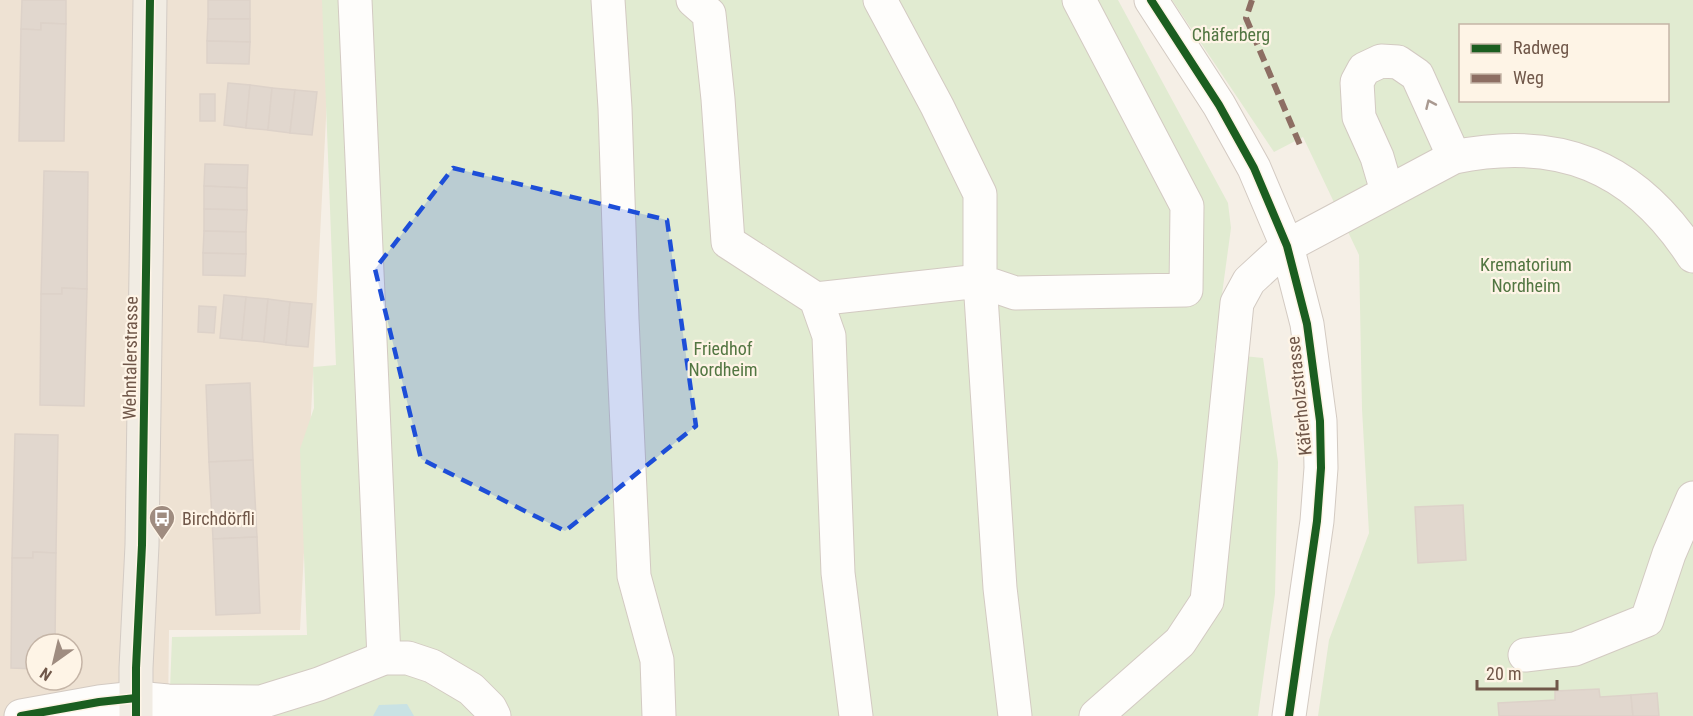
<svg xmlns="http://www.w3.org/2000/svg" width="1693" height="716" font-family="'Roboto Condensed',sans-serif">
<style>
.residential{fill:#eee2d3;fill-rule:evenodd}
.green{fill:#e1ebd1;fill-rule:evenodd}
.water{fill:#c9e2e4}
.building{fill:#e1d7ce;stroke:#ddd2c9;stroke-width:1.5}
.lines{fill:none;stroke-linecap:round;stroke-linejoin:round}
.minor-casing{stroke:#d3cac2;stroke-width:35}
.major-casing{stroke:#d3cbc4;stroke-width:35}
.minor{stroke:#fefdfb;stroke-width:33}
.major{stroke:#f1ece3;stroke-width:33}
.quiet{stroke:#8d6e63;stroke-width:6;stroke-dasharray:12 6;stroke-linecap:butt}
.cycleway-casing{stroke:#fef4e6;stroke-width:11}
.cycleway{stroke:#1b5e20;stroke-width:8}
.oneway{stroke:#a99990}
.marked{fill:#1d4ed8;fill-opacity:0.2;stroke:#1d4ed8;stroke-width:4.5;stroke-dasharray:12 8;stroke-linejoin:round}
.labels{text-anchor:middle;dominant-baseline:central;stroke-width:4.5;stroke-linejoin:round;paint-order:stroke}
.park-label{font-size:18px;fill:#527642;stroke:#fef4e6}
.street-label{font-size:18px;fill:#705749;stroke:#fef4e6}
.poi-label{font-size:18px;fill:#705749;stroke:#fef4e6;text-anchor:start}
</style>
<rect width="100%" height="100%" fill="#f5efe6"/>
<path class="residential" d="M0 0H332L300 630H169L168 716H0ZM36 644H72V680H36Z"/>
<g class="green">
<path d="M322 0H1118L1228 203 1231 228 1214 353 1263 358 1278 462 1275 594 1258 716H169L172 637 307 635 300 449 314 408 313 367 336 365Z"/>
<path d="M1172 0H1693V716H1318L1329 640 1369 533 1362 409 1359 255 1303 137 1274 152ZM1460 26H1668V100H1460Z"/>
</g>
<path class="water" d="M407 704 414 716H373L379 705Z"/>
<g class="building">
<path d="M22 0H66V24L41 23V30L21 29Z"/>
<rect x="208" y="0" width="42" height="19"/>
<path d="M208 19H250V42L207 41Z"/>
<path d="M41 23 66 24 64 141H19L21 29 41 30Z"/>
<path d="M207 41 250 42 249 64 207 63Z"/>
<path d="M228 83 250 85 246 128 224 125Z"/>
<path d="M250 85 272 88 268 130 246 128Z"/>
<path d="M272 88 295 90 290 133 268 130Z"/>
<path d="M295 90 317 92 312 135 290 133Z"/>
<rect x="200" y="94" width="15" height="27"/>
<path d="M205 164 248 165 247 188 204 186Z"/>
<path d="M44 171 88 172 87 289 62 288V294H41Z"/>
<path d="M204 186 247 188V210L204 209Z"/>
<path d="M204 209 247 210 246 232 204 231Z"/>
<path d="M204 231 246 232V254L203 253Z"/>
<path d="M203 253 246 254 245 276 203 275Z"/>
<path d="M62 288 87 289 84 406 40 405 41 294H62Z"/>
<path d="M224 295 246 297 242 340 220 338Z"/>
<path d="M246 297 268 299 264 342 242 340Z"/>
<path d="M268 299 290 302 286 345 264 342Z"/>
<path d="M290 302 312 304 308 347 286 345Z"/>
<path d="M199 306 216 307 214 333 198 332Z"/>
<path d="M250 383 253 460 209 462 206 385Z"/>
<path d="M15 434 58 435 56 553 33 552V558H12Z"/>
<path d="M253 460 257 537 213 539 209 462Z"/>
<path d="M1463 505 1466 560 1418 563 1415 507Z"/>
<path d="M257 537 260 613 216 615 213 539Z"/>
<path d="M33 552 56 553 55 644H36V669L11 668 12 558H33Z"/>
<path d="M1599 689 1600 697 1631 695 1633 716H1499L1498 703 1555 700V691Z"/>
<path d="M1657 693 1659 716H1633L1631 695Z"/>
</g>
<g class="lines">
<g class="minor-casing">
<g id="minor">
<path d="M355 0 384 658"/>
<path d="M608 0 615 108 622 319 634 576 657 660 659 716"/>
<path d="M693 0 709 14 718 99 728 242 816 299 829 336 838 573 856 716"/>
<path d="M880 0 937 106 980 194V281L1015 293 1186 290 1187 206 1079 0"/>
<path d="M1151 0 1219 105 1254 168 1287 246 1307 324 1320 421 1321 468 1317 521 1289 716"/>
<path d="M1387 191 1377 157 1359 117 1357 82 1364 69 1381 61 1398 62 1417 75 1454 157"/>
<path d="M816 299 980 281 1000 588 1015 716"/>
<path d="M1525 655 1575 649 1647 620 1669 554 1693 498"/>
<path d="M21 716 99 702 136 698 168 701 261 702 319 684 384 658H408L432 666 471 689 490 708 494 716"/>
<path d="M1096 716 1180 642 1207 601 1237 303 1249 281 1287 246 1454 157C1558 136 1634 165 1693 256"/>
</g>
</g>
<g class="major-casing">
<path id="major" d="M136 716V668L142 545 150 0"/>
</g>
<use href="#minor" class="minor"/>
<use href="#major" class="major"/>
<path class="quiet" d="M1252 0 1246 18 1300 145"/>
<g class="cycleway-casing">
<g id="cycleway">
<path d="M1151 0 1219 105 1254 168 1287 246 1307 324 1320 421 1321 468 1317 521 1289 716"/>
<path d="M21 716 99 702 136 698"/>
<path d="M136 716V668L142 545 150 0"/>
</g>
</g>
<use href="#cycleway" class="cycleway"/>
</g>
<defs><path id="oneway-chevron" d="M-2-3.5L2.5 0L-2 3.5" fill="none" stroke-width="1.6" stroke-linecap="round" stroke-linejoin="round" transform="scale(1.5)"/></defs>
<use class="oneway" href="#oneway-chevron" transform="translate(1430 104) rotate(-114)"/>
<path class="marked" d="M453 168 667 220 696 426 565 531 421 459 375 269Z"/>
<defs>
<g id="bus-pin" transform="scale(1.35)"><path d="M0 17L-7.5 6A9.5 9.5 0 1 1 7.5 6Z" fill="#9f8c80" stroke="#fef4e6"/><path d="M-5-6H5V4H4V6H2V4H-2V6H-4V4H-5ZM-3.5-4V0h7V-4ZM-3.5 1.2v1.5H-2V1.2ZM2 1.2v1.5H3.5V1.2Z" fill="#fff"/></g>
</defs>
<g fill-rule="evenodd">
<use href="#bus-pin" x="162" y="518"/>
</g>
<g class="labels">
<g class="park-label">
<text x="1231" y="34">Chäferberg</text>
<text x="1526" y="264">Krematorium<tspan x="1526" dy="21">Nordheim</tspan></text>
<text x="723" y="348">Friedhof<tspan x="723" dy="21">Nordheim</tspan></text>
</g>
<g class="street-label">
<text transform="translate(130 358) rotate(-89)">Wehntalerstrasse</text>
<text transform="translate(1299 396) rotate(-96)">Käferholzstrasse</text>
</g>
<g class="poi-label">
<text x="182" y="518">Birchdörfli</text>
</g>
</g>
<rect x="1459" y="24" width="210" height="78" fill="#fef4e6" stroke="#c5b5a7" stroke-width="1.5"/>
<rect x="1471" y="44" width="30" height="9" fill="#1b5e20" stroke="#c5b5a7" stroke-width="1.5"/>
<text x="1513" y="54" font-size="18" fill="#705749">Radweg</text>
<rect x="1471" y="74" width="30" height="9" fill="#8d6e63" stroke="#c5b5a7" stroke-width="1.5"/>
<text x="1513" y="84" font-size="18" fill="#705749">Weg</text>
<g transform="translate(54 662) rotate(214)"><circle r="28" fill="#fef4e6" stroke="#c5b5a7" stroke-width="1.5"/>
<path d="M0-4.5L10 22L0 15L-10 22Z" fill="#9f8c80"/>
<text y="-9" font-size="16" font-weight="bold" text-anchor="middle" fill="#705749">N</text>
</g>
<path d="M1477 680v9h80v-9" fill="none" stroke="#705749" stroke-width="3"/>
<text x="1486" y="680" font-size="18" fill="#705749" stroke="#fef4e6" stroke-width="4.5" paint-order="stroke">20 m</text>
</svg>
